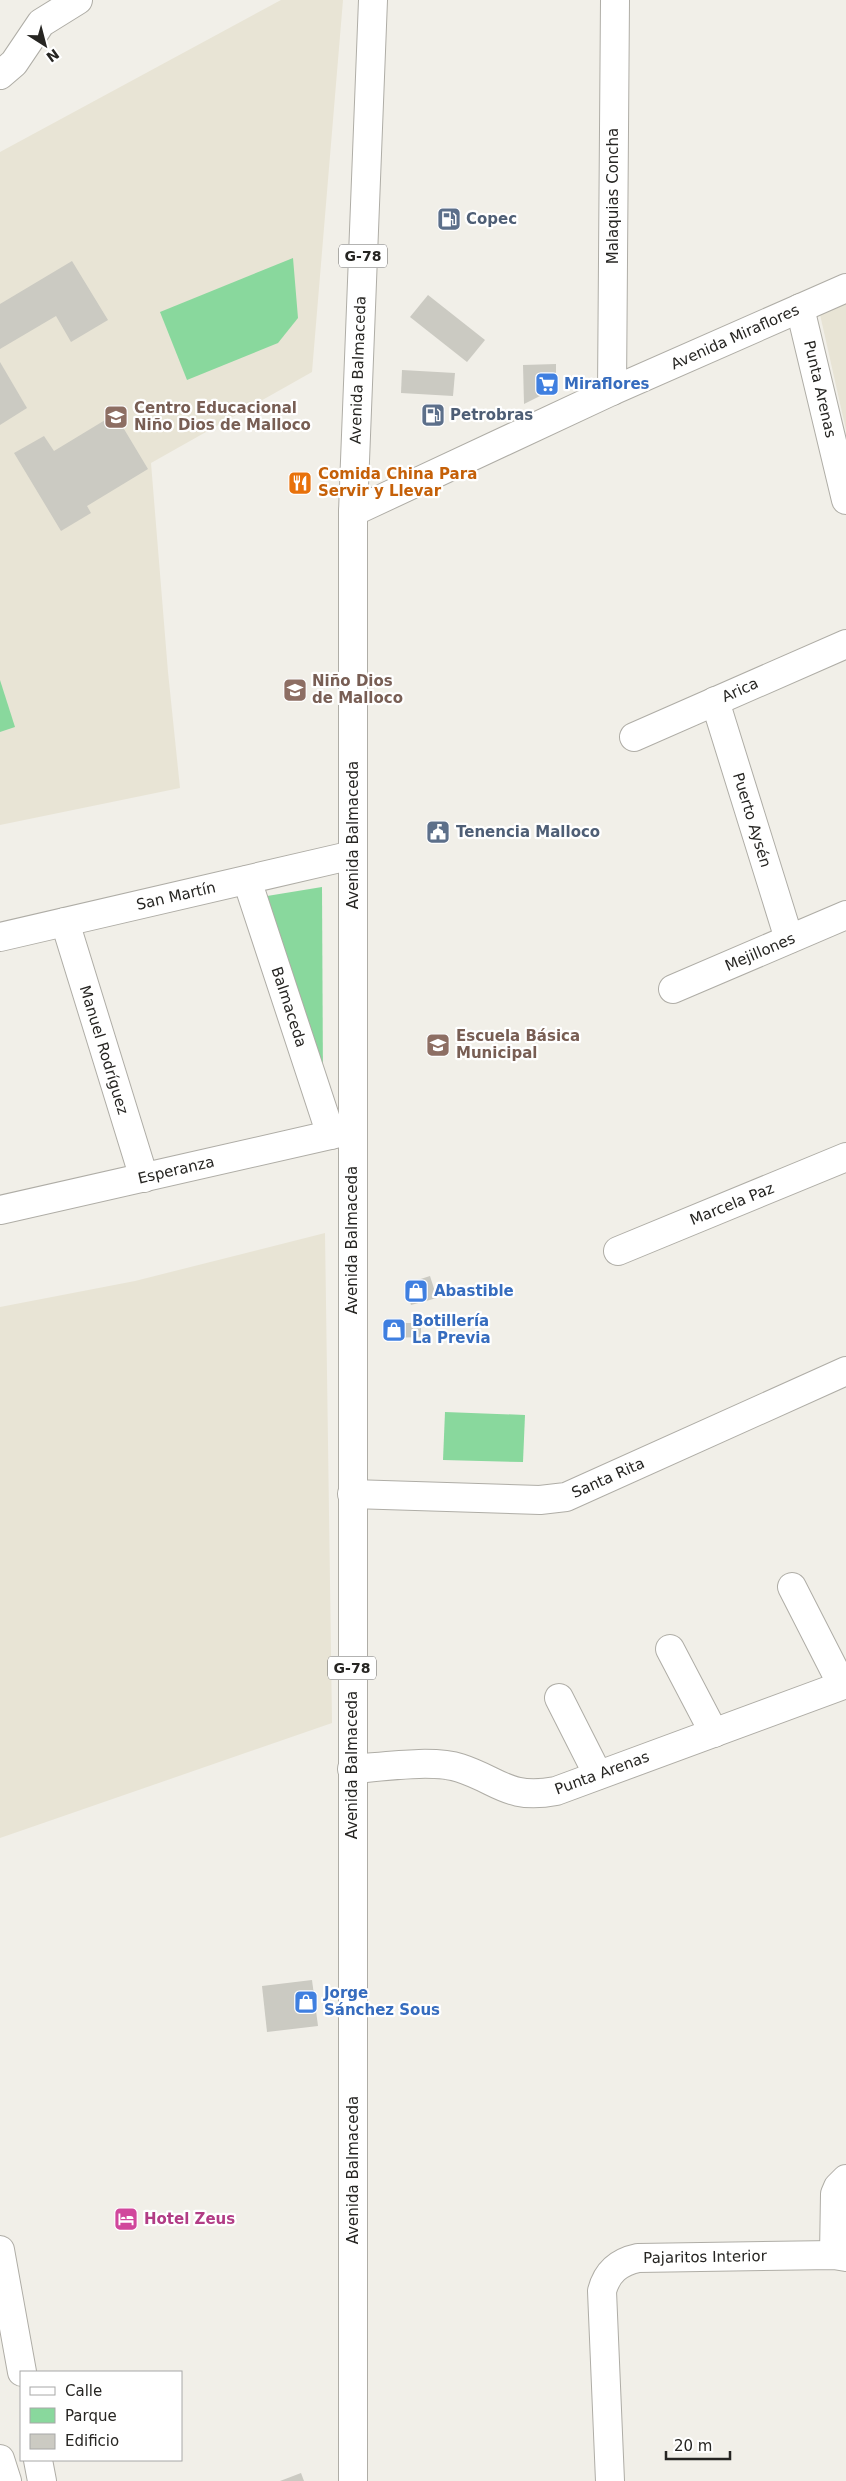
<svg xmlns="http://www.w3.org/2000/svg" width="846" height="2481" font-family="'DejaVu Sans',sans-serif">
<style>
.built{fill:#e8e4d5}
.green{fill:#89d89d}
.building{fill:#cbcac2}
.lines{fill:none;stroke-linecap:round;stroke-linejoin:round}
.minor-casing{stroke:#afada6;stroke-width:30}
.major-casing{stroke:#afada6;stroke-width:30}
.highway-casing{stroke:#afada6;stroke-width:30}
.minor{stroke:#fff;stroke-width:28}
.major{stroke:#fff;stroke-width:28}
.highway{stroke:#fff;stroke-width:28}
.labels{text-anchor:middle;dominant-baseline:central;stroke-width:4.5;stroke-linejoin:round;paint-order:stroke}
.shield{fill:#fff;stroke:#676664;stroke-width:1}
.shield-label{font-size:14px;font-weight:bold;fill:#262522}
.street-label{font-size:15px;fill:#262522;stroke:#fff}
.service-label{font-size:15px;font-weight:bold;fill:#4e5e75;stroke:#fff;text-anchor:start}
.shop-label{font-size:15px;font-weight:bold;fill:#366cbe;stroke:#fff;text-anchor:start}
.education-label{font-size:15px;font-weight:bold;fill:#785e54;stroke:#fff;text-anchor:start}
.food-label{font-size:15px;font-weight:bold;fill:#c56008;stroke:#fff;text-anchor:start}
.hotel-label{font-size:15px;font-weight:bold;fill:#b23c85;stroke:#fff;text-anchor:start}
</style>
<rect width="100%" height="100%" fill="#f1efe8"/>
<g class="built">
<path d="M281 0H343L312 372 151 463 168 672 180 788 0 825V152Z"/>
<path d="M846 298V430L819 310Z"/>
<path d="M325 1233 332 1723 0 1838V1307L135 1281Z"/>
</g>
<g class="green">
<path d="M293 258 298 318 278 343 187 380 160 312Z"/>
<path d="M0 680 15 727 0 732Z"/>
<path d="M322 887 323 1085 261 897Z"/>
<path d="M445 1412 525 1415 523 1462 443 1460Z"/>
</g>
<g class="building">
<path d="M72 261 108 320 71 342 56 316 0 349V304Z"/>
<path d="M428 295 485 340 467 362 410 317Z"/>
<path d="M0 362 27 408 0 425Z"/>
<path d="M556 364V388L524 404 523 365Z"/>
<path d="M402 370 455 373 453 396 401 393Z"/>
<path d="M115 414 148 469 87 506 91 513 61 531 14 453 44 436 54 451Z"/>
<path d="M430 1276 437 1298 411 1305 405 1284Z"/>
<path d="M390 1323H421V1337L390 1338Z"/>
<path d="M312 1980 318 2026 267 2032 262 1986Z"/>
<path d="M301 2473 304 2481H280Z"/>
</g>
<g class="lines">
<g class="minor-casing">
<g id="minor">
<path d="M0 75 14 63 41 23 78 0"/>
<path d="M800 308 846 500"/>
<path d="M612 391 615 0"/>
<path d="M715 701 789 939"/>
<path d="M634 737 846 644"/>
<path d="M247 880 331 1135"/>
<path d="M65 922 144 1178"/>
<path d="M0 937 353 855"/>
<path d="M673 989 846 915"/>
<path d="M0 1210 352 1130"/>
<path d="M618 1251 846 1157"/>
<path d="M352 1494 540 1500 566 1497 846 1371"/>
<path d="M792 1587 842 1685"/>
<path d="M670 1649 714 1733"/>
<path d="M559 1698 598 1775"/>
<path d="M352 1769C381 1767 433 1759 460 1768 500 1781 508 1800 556 1791L846 1684"/>
<path d="M0 2250 22 2372"/>
<path d="M834 2255 835 2194 838 2187 846 2179"/>
<path d="M38 2460 42 2481"/>
<path d="M610 2481 602 2291C607 2272 619 2262 638 2258L834 2255 846 2257"/>
</g>
</g>
<g class="major-casing">
<g id="major">
<path d="M353 512 612 391 846 288"/>
<path d="M353 2481V512L373 0"/>
</g>
</g>
<g class="highway-casing">
<path id="highway" d="M0 2459 7 2481"/>
</g>
<use href="#minor" class="minor"/>
<use href="#major" class="major"/>
<use href="#highway" class="highway"/>
</g>
<defs>
<g id="fuel-square" transform="scale(1.25)"><rect x="-9" y="-9" width="18" height="18" rx="4" fill="#5c6f8a" stroke="#fff"/><path d="M-5.5-6h7V0h2V4h1.3V-2.5L3-4.5l.8-.8L6-3V5H2.5V1h-1V6h-7ZM-4.2-4.7v3.2H.2V-4.7Z" fill="#fff"/></g>
<g id="supermarket-square" transform="scale(1.25)"><rect x="-9" y="-9" width="18" height="18" rx="4" fill="#3f7fe0" stroke="#fff"/><path d="M-6-5.5h2.5l.6 2H6L4.5 2H-2.5L-4.4-4H-6ZM-1.5 3.2a1.3 1.3 0 1 0 .1 0ZM3 3.2a1.3 1.3 0 1 0 .1 0Z" fill="#fff"/></g>
<g id="school-square" transform="scale(1.25)"><rect x="-9" y="-9" width="18" height="18" rx="4" fill="#8d6e63" stroke="#fff"/><path d="M0-5L7-2L0 1L-7-2ZM-4 1L0 2.5L4 1V4Q0 6-4 4Z" fill="#fff"/></g>
<g id="restaurant-square" transform="scale(1.25)"><rect x="-9" y="-9" width="18" height="18" rx="4" fill="#e8710a" stroke="#fff"/><path d="M-5-6h1v4h1v-4h1v4h1v-4h1v5L-1.5 .5V6h-2V.5L-5-1ZM5-6V6H3V1.5H1.5Q1.5-4 5-6Z" fill="#fff"/></g>
<g id="civic-square" transform="scale(1.25)"><rect x="-9" y="-9" width="18" height="18" rx="4" fill="#5c6f8a" stroke="#fff"/><path d="M-.6-6.5H3V-4.5H.6V-3L4-1V1h2V6H-6V1h2V-1L-.6-3ZM-1.2 2.5V6h2.4V2.5Z" fill="#fff"/></g>
<g id="shop-square" transform="scale(1.25)"><rect x="-9" y="-9" width="18" height="18" rx="4" fill="#3f7fe0" stroke="#fff"/><path d="M-5-2.5h2.3a2.7 3.5 0 0 1 5.4 0H5L5.5 6h-11ZM-1.5-2.5h3a1.5 2.3 0 0 0-3 0Z" fill="#fff"/></g>
<g id="hotel-square" transform="scale(1.25)"><rect x="-9" y="-9" width="18" height="18" rx="4" fill="#d1479c" stroke="#fff"/><path d="M-6-4.5h1.5V1H6V5H4.5V3h-9V5H-6ZM-4 0a1.8 1.8 0 1 1 3.6 0ZM.5 0V-2.5h3Q6-2.5 6 0Z" fill="#fff"/></g>
</defs>
<g fill-rule="evenodd">
<use href="#fuel-square" x="449" y="219"/>
<use href="#supermarket-square" x="547" y="384"/>
<use href="#fuel-square" x="433" y="415"/>
<use href="#school-square" x="116" y="417"/>
<use href="#restaurant-square" x="300" y="483"/>
<use href="#school-square" x="295" y="690"/>
<use href="#civic-square" x="438" y="832"/>
<use href="#school-square" x="438" y="1045"/>
<use href="#shop-square" x="416" y="1291"/>
<use href="#shop-square" x="394" y="1330"/>
<use href="#shop-square" x="306" y="2002"/>
<use href="#hotel-square" x="126" y="2219"/>
</g>
<g class="labels">
<g class="shield">
<rect x="339" y="244.5" width="48" height="23" rx="4"/>
<rect x="328" y="1656.5" width="48" height="23" rx="4"/>
</g>
<g class="shield-label">
<text x="363" y="256">G-78</text>
<text x="352" y="1668">G-78</text>
</g>
<g class="street-label">
<text transform="translate(613 196) rotate(-90)">Malaquias Concha</text>
<text transform="translate(735 337) rotate(-24)">Avenida Miraflores</text>
<text transform="translate(358 370) rotate(-88)">Avenida Balmaceda</text>
<text transform="translate(820 389) rotate(77)">Punta Arenas</text>
<text transform="translate(740 690) rotate(-24)">Arica</text>
<text transform="translate(752 820) rotate(73)">Puerto Aysén</text>
<text transform="translate(353 835) rotate(-90)">Avenida Balmaceda</text>
<text transform="translate(176 896) rotate(-13)">San Martín</text>
<text transform="translate(760 952) rotate(-23)">Mejillones</text>
<text transform="translate(289 1007) rotate(72)">Balmaceda</text>
<text transform="translate(104 1050) rotate(73)">Manuel Rodríguez</text>
<text transform="translate(176 1170) rotate(-13)">Esperanza</text>
<text transform="translate(732 1204) rotate(-22)">Marcela Paz</text>
<text transform="translate(352 1240) rotate(-90)">Avenida Balmaceda</text>
<text transform="translate(608 1478) rotate(-24)">Santa Rita</text>
<text transform="translate(352 1765) rotate(-90)">Avenida Balmaceda</text>
<text transform="translate(602 1773) rotate(-20)">Punta Arenas</text>
<text transform="translate(353 2170) rotate(-90)">Avenida Balmaceda</text>
<text transform="translate(705 2257) rotate(-1)">Pajaritos Interior</text>
</g>
<g class="service-label">
<text x="466" y="219">Copec</text>
<text x="450" y="415">Petrobras</text>
<text x="456" y="832">Tenencia Malloco</text>
</g>
<g class="shop-label">
<text x="564" y="384">Miraflores</text>
<text x="434" y="1291">Abastible</text>
<text x="412" y="1321">Botillería<tspan x="412" dy="17">La Previa</tspan></text>
<text x="324" y="1993">Jorge<tspan x="324" dy="17">Sánchez Sous</tspan></text>
</g>
<g class="education-label">
<text x="134" y="408">Centro Educacional<tspan x="134" dy="17">Niño Dios de Malloco</tspan></text>
<text x="312" y="681">Niño Dios<tspan x="312" dy="17">de Malloco</tspan></text>
<text x="456" y="1036">Escuela Básica<tspan x="456" dy="17">Municipal</tspan></text>
</g>
<g class="food-label">
<text x="318" y="474">Comida China Para<tspan x="318" dy="17">Servir y Llevar</tspan></text>
</g>
<g class="hotel-label">
<text x="144" y="2219">Hotel Zeus</text>
</g>
</g>
<rect x="20" y="2371" width="162" height="90" fill="#ffffff" stroke="#a8a8a7"/>
<rect x="30" y="2387" width="25" height="8" fill="#ffffff" stroke="#a8a8a7"/>
<text x="65" y="2396" font-size="15" fill="#262522">Calle</text>
<rect x="30" y="2408" width="25" height="15" fill="#89d89d" stroke="#a8a8a7"/>
<text x="65" y="2421" font-size="15" fill="#262522">Parque</text>
<rect x="30" y="2434" width="25" height="15" fill="#cbcac2" stroke="#a8a8a7"/>
<text x="65" y="2446" font-size="15" fill="#262522">Edificio</text>
<g transform="translate(45 45) rotate(144)" stroke="#ffffff" stroke-width="4" paint-order="stroke">
<path d="M0-4L9 19L0 12L-9 19Z" fill="#262522"/>
<text y="-8" font-size="14" font-weight="bold" text-anchor="middle" fill="#262522">N</text>
</g>
<path d="M666 2451v8h64v-8" fill="none" stroke="#262522" stroke-width="2.5"/>
<text x="674" y="2451" font-size="15" fill="#262522" stroke="#ffffff" stroke-width="4" paint-order="stroke">20 m</text>
</svg>
